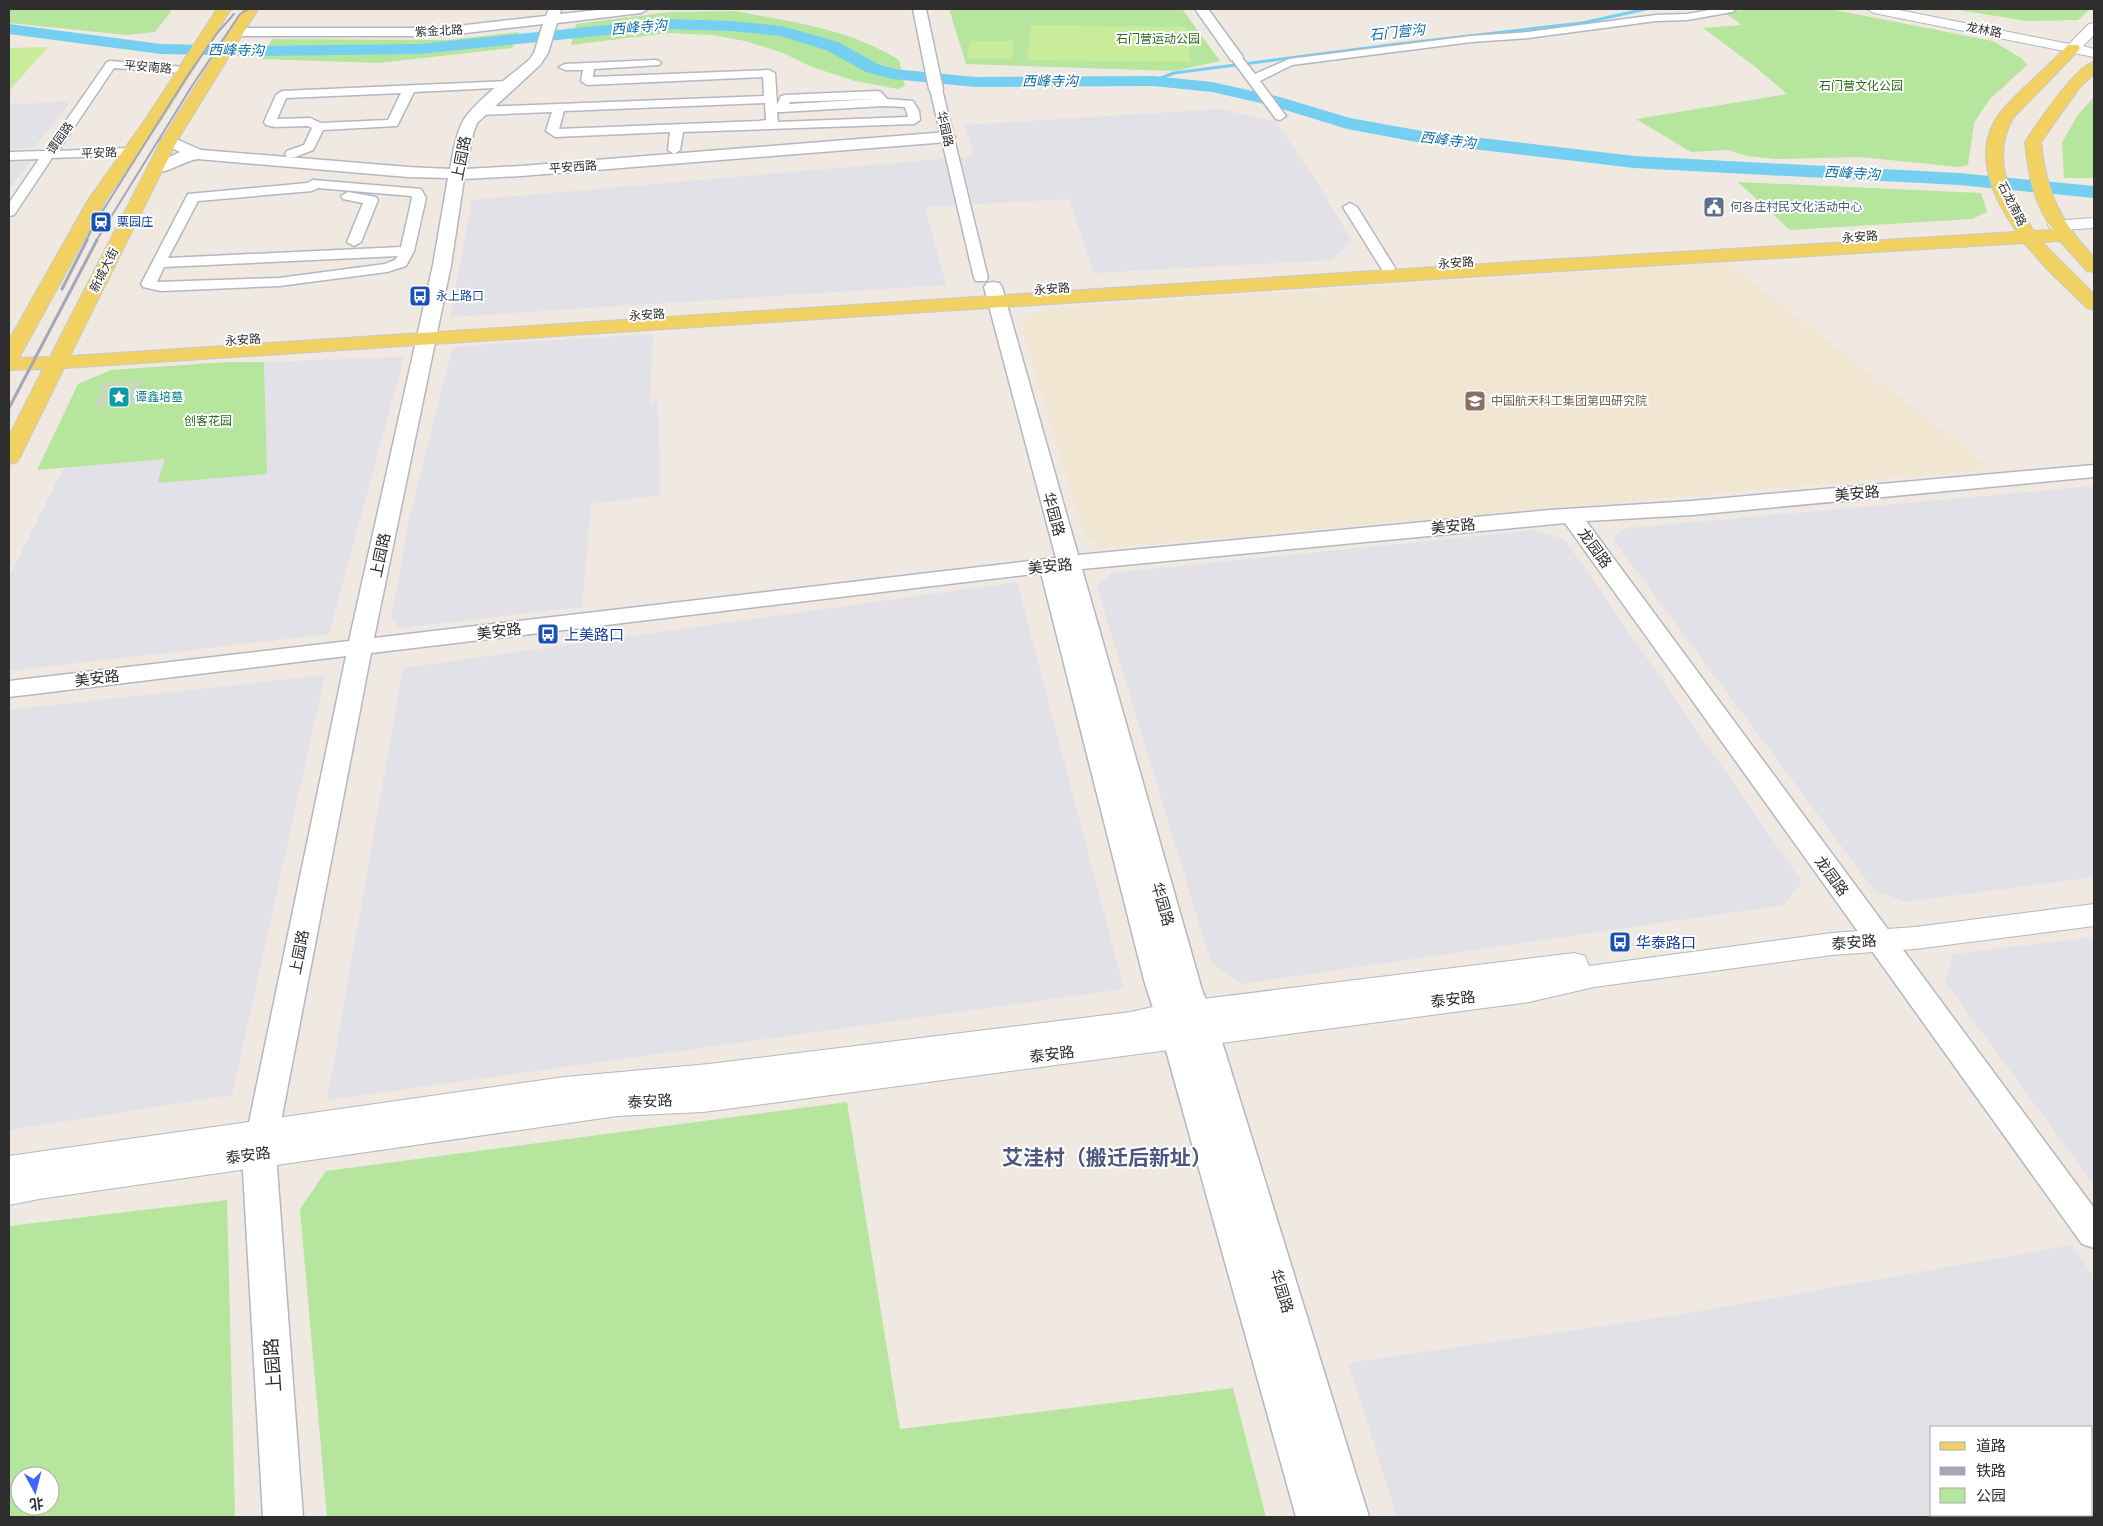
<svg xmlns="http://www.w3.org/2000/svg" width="2103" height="1526" font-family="Arial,'Noto Sans SC',sans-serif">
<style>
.industrial{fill:#e3e1e8;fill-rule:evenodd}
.education{fill:#f0e6d1}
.green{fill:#b6e59e;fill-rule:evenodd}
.cemetery{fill:#c8d9b8}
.pitch{fill:#c9ec9a}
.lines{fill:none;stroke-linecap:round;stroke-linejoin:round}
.stream{stroke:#75cff0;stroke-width:3}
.river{fill:#75cff0;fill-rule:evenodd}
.minor-casing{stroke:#b4b7c1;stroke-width:3}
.tertiary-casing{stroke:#b4b7c1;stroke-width:3}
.secondary-casing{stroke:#b4b7c1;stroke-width:2}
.primary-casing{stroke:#c9c9c9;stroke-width:2}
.minor{fill:#fff;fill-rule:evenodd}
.tertiary{fill:#fff;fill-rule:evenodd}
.secondary{fill:#fff;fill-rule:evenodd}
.primary{fill:#f2d163;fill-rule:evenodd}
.rail-far1{stroke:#a3a6b8;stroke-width:2}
.rail{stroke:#a3a6b8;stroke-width:3}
.labels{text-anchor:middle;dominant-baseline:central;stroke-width:4;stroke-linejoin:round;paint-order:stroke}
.far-street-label{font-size:12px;fill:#2e2e2e;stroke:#fff}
.far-park-label{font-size:12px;fill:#2c6e1b;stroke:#fff}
.far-service-label{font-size:12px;fill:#4e5e75;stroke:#fff;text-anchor:start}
.far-transit-label{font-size:12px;fill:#164399;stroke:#fff;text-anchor:start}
.far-culture-label{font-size:12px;fill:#0d838f;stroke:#fff;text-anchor:start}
.far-education-label{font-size:12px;fill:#785e54;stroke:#fff;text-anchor:start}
.far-water-label{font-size:14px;font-style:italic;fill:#0d6fa3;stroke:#fff}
.street-label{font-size:15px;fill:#2e2e2e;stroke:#fff}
.transit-label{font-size:15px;fill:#164399;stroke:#fff;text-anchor:start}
.near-street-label{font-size:18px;fill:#2e2e2e;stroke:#fff}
.near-quarter-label{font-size:21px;font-weight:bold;fill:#4d5680;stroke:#fff}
</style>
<rect width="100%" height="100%" fill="#efe9e1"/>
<g class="industrial">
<path d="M71 101 34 148 9 149V105Z"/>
<path d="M1220 109 1276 122 1318 184 1352 241 1332 260 1094 273 1069 199 925 207 946 285 450 317 472 200 974 156 964 125Z"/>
<path d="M31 161 9 189V162Z"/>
<path d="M653 334 650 403 658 402 660 495 591 504 582 607 400 628 391 619 410 515 452 350 460 346Z"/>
<path d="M404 357 329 634 9 671V577L64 467 165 459 157 483 266 474 264 362Z"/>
<path d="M2094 486V877L1904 902 1874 890 1612 538 1628 528Z"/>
<path d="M1536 530 1565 540 1802 882 1784 905 1241 984 1211 963 1097 587 1111 573Z"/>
<path d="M1017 582 1124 989 327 1100 403 668Z"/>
<path d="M325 675 232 1095 9 1130V710Z"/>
<path d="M2094 937V1185L1945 982 1953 954Z"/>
<path d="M2072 1245 2094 1277V1517H1397L1348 1363 1678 1315ZM1932 1427H2092V1515H1932Z"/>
</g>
<path class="education" d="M1728 263 1992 469 1101 548 1084 534 1023 331 1025 320 1031 315 1052 308Z"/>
<g class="green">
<path d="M9 9H173L155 32 127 35 9 23Z"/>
<path d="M949 9H1182L1220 61 1175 71 966 64Z"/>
<path d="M1750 9H1830L1993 41 2021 58 2027 65 1989 100 1974 123 1968 165 1959 167 1860 157 1776 159 1748 156 1727 150 1691 152 1636 119 1787 94 1757 68 1703 28 1742 25 1725 13Z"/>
<path d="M1952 9H2090L2078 20 2027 21Z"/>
<path d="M736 11C795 23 847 28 899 60L905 86 898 89 855 81 812 67 783 53 745 41 713 35 668 33 571 45 576 24 669 12Z"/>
<path d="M519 32 512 48 379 63 261 59 272 39 446 40Z"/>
<path d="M2094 97V178H2064L2062 143 2077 116Z"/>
<path d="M1738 182 1981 193 1987 212 1972 219 1790 230Z"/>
<path d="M227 362H264L267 474 157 483 165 459 37 470 78 384 111 370Z"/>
<path d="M847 1102 900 1429 1233 1388 1266 1517H327L300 1209 326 1171Z"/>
<path d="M227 1200 235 1517H9V1226ZM20 1476H50V1506H20Z"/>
</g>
<path class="cemetery" d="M143 379 137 404 95 408 102 383Z"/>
<g class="pitch">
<path d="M1031 25 1187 27 1190 62 1027 60Z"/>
<path d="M970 41H1014L1012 58H967Z"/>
<path d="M48 47 9 91V48Z"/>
</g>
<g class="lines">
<path class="stream" d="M1153 81 1174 73 1398 44 1582 23 1646 9"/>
<path class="river" d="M665 19 732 21 782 26 838 42 878 64 894 69 975 77 1153 76 1212 82 1280 97 1350 118 1422 131 1634 156 1959 173 2094 186V198L1959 185 1634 168 1422 143 1347 129 1269 105 1212 92 1153 86 975 87 892 79 866 72 826 50 780 36 732 31 665 29 419 54 258 56 161 54 9 34V24L161 44 258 46 419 44Z"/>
<g class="minor-casing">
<g id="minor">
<path d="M1715 9H1737L1732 12 1687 20 1656 21 1528 38 1471 42 1292 65 1260 81 1286 116 1280 120 1276 119 1230 57 1232 55H1240L1255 74 1289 59 1471 36 1528 32 1656 15 1687 14Z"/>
<path d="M655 60 659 61 661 63 659 65 594 69 593 77 769 70 775 73 777 105 781 96 785 95 877 91 881 92 887 99 913 101 919 111 920 120 914 124 683 132 680 150 674 154 668 150 670 132 555 137 546 131 552 112 479 115 473 111 479 107 764 96 763 77 587 85 581 81 583 70H565L559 67 565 64ZM874 99 789 104 790 102ZM765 103 766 120 759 121 559 129 564 111ZM883 106 905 107 908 117 778 122 777 112H782Z"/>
<path d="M111 61 184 67 190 70 184 73 114 68 58 151 129 148 135 152 133 155 52 158 14 215 9 216V203L39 159 9 160V152L45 151 107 62Z"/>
<path d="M510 81 516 85 514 87 414 92 397 126 323 130 313 150 295 157H287L285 154 287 151 304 145 312 128 308 126 275 127 266 125 264 122 276 95 282 91ZM401 93 388 120 321 123 310 118 277 119 286 98Z"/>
<path d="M936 85 942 89 988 278 986 281H976L974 278 930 89Z"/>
<path d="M313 180 421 189 426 198 414 251 406 266 387 272 279 286 161 291 143 287 141 284 188 194 307 183ZM318 188 411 196 412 198 401 247 168 258 198 201 312 191ZM398 256 395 260 385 264 279 278 157 282 164 267Z"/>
<path d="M348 192 376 197 378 200 361 242 354 246 347 242 363 203 343 199 341 196Z"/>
<path d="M1350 203 1357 207 1395 268 1393 271H1383L1381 268 1343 207Z"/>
</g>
</g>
<g class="tertiary-casing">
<g id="tertiary">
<path d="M549 9H561L560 14 608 9H648L641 13 557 23 548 53 540 65 477 123 473 134 466 169 521 166 947 132 952 134 955 137 952 140 947 142 521 176 464 179 451 265 374 638 1056 558 984 287 987 283 993 282 999 283 1002 287 1078 555 1550 510 1692 501 2094 465V477L1692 515 1586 521 2094 1208V1248L2082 1244 1565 523 1082 569 1202 990 1219 1032 1369 1517H1296L1162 1036 1144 980 1041 573 371 653 279 1132 275 1141 268 1144 271 1145 276 1154 303 1517H263L242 1154 247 1145 254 1142 251 1141 247 1132 346 656 9 697V681L349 641 433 265 448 178 408 177 198 159C183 161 164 176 150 172L148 169 150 166 180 152 164 144 161 141 164 138 169 136 201 150 408 167 450 169C453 154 455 137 462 123 472 103 512 75 530 59L534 53 543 24 440 36H236L229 32 236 28H440L546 16Z"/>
<path d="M913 9H926L943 89 941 92H931L929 89Z"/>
<path d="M1195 9H1208L1243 57 1241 60H1231Z"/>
</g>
</g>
<g class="secondary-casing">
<g id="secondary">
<path d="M1867 9H1894L2069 44 2089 24 2094 23V35L2083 46 2094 49V57L1874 13Z"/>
<path d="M2094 218V228L2057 230 2051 229 2048 225 2051 221Z"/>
<path d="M2094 904V926L1915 949 1832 955 1594 987 1529 1002 703 1112 617 1116 39 1199 9 1205V1156L565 1077 709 1064 1131 1012 1170 1003 1574 953 1585 956 1589 966 1832 933 1915 927Z"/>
</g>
</g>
<g class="primary-casing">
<path id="primary" d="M217 9H231L162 118 106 200 19 358 50 357 161 141 244 9H258L177 141 70 356 1513 262 2017 232C1993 198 1971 151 2000 113 2020 88 2047 69 2068 45H2078L2080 48 2078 51 2013 118C1991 158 2009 197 2034 231L2053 230C2034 204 2028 174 2025 142 2037 124 2075 66 2094 62V74L2080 87 2041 142C2046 191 2060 222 2094 257V272L2087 271 2060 241 2042 242 2094 294V310L2087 308 2048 270 2024 243 1513 274 64 368 20 457 17 462 9 464V436L43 369 9 370V340L88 200 147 117Z"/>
</g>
<use href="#minor" class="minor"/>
<use href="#tertiary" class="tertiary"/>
<use href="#secondary" class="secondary"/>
<use href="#primary" class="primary"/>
<g class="rail-far1">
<path d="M86 241 95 223 188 75 218 32 234 14"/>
<path d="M96 241 192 86 240 14 249 9"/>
</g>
<g class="rail">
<path d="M62 289 87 240"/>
<path d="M9 408 97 240"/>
</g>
</g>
<defs>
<g id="civic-square" transform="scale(1.125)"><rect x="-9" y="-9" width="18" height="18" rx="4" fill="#5c6f8a" stroke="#fff"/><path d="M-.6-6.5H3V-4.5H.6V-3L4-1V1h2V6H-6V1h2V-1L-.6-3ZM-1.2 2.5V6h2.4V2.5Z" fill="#fff"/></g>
<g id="station-square" transform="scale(1.125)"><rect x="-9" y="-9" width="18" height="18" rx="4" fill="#1a4fb4" stroke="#fff"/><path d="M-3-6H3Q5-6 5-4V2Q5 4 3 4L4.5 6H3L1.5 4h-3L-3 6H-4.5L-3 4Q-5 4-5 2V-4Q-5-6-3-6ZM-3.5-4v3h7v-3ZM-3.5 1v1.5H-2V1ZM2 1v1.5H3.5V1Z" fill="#fff"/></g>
<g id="bus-square" transform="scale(1.125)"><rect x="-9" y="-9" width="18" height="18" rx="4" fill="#1a4fb4" stroke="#fff"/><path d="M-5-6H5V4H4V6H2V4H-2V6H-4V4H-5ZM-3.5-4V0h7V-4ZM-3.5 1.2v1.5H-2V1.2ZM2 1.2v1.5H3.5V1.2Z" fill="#fff"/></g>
<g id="sight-square" transform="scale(1.125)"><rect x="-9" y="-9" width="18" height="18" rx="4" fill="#0f9aa8" stroke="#fff"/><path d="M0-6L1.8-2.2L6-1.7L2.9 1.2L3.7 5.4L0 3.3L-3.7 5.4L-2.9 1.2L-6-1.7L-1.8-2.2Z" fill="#fff"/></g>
<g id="university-square" transform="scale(1.125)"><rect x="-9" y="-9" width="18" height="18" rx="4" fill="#8d6e63" stroke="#fff"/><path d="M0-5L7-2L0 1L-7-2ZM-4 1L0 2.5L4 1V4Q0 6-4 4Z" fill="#fff"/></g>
</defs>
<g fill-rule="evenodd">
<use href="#civic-square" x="1714" y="207"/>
<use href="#station-square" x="101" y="222"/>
<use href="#bus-square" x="420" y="296"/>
<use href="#sight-square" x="119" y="397"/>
<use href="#university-square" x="1475" y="401"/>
<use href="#bus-square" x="548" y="634"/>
<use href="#bus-square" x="1620" y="942"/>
</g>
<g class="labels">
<g class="far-street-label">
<text transform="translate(1984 30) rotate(11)">龙林路</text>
<text transform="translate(439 31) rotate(-3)">紫金北路</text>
<text transform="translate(148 67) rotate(5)">平安南路</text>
<text transform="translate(945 129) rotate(77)">华园路</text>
<text transform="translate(60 138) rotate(-55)">谭园路</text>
<text transform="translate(99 153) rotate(-2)">平安路</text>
<text transform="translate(573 167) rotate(-4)">平安西路</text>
<text transform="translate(2012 204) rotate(63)">石龙南路</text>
<text transform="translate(1860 237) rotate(-4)">永安路</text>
<text transform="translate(1456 263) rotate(-4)">永安路</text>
<text transform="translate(104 270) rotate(-63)">新城大街</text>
<text transform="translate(1052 289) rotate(-4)">永安路</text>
<text transform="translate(647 315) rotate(-4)">永安路</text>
<text transform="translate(243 340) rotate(-4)">永安路</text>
</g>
<g class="far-park-label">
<text x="1158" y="39">石门营运动公园</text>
<text x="1861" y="86">石门营文化公园</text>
<text x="208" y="421">创客花园</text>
</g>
<g class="far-service-label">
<text x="1730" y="207">何各庄村民文化活动中心</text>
</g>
<g class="far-transit-label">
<text x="117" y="222">栗园庄</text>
<text x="436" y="296">永上路口</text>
</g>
<g class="far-culture-label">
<text x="135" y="397">谭鑫培墓</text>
</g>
<g class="far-education-label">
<text x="1491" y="401">中国航天科工集团第四研究院</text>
</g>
<g class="far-water-label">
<text transform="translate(639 27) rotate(-5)">西峰寺沟</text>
<text transform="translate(1397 32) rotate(-6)">石门营沟</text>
<text transform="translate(236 50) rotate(1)">西峰寺沟</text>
<text x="1050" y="81">西峰寺沟</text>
<text transform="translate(1448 140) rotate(7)">西峰寺沟</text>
<text transform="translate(1852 173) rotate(3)">西峰寺沟</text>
</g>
<g class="street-label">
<text transform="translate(461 158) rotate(-79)">上园路</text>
<text transform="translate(1857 493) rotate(-5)">美安路</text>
<text transform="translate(1054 514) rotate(75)">华园路</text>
<text transform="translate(1453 526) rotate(-6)">美安路</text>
<text transform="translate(1595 548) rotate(54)">龙园路</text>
<text transform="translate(380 555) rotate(-78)">上园路</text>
<text transform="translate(1050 566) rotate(-6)">美安路</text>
<text transform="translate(499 631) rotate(-7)">美安路</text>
<text transform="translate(97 678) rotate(-7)">美安路</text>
<text transform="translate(1832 876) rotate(54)">龙园路</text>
<text transform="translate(1163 904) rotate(74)">华园路</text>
<text transform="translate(1854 942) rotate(-5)">泰安路</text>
<text transform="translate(299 952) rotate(-79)">上园路</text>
<text transform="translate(1453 999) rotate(-7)">泰安路</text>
<text transform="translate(1052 1054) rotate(-7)">泰安路</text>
<text transform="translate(650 1101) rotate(-3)">泰安路</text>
<text transform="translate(248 1155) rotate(-8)">泰安路</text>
<text transform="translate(1282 1291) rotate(73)">华园路</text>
</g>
<g class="transit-label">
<text x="564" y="634">上美路口</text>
<text x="1636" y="942">华泰路口</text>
</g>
<g class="near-street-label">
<text transform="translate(273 1365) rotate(-94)">上园路</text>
</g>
<g class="near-quarter-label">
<text x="1107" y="1157">艾洼村（搬迁后新址）</text>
</g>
</g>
<rect width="2103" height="1526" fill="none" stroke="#2e2e2e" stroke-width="20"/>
<rect x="1930" y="1426" width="162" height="90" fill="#ffffff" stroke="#ababab"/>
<rect x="1940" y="1442" width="25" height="8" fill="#f2d163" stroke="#ababab"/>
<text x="1976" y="1451" font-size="15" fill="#2e2e2e">道路</text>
<rect x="1940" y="1467" width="25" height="8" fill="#a3a6b8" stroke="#ababab"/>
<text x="1976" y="1476" font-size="15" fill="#2e2e2e">铁路</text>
<rect x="1940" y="1488" width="25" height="15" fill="#b6e59e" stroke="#ababab"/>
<text x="1976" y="1501" font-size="15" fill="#2e2e2e">公园</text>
<g transform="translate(35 1491) rotate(173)"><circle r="24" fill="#ffffff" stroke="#ababab"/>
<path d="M0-4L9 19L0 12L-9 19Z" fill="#4264fb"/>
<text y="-8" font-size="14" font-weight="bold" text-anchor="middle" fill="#2e2e2e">北</text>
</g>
</svg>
